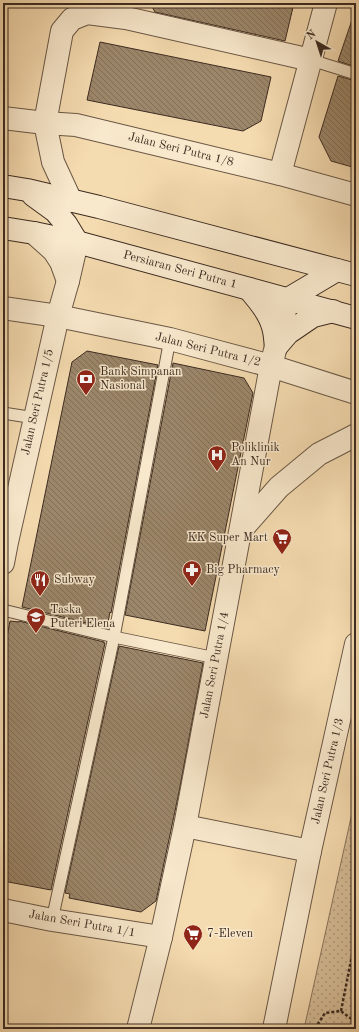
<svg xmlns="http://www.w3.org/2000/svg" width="359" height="1032" font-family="'Old Standard TT',serif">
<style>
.park{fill:url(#park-dots);stroke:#89745c}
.building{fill:url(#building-back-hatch);stroke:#3c2b21}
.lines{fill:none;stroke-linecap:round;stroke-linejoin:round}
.lane-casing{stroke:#6a5745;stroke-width:13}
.street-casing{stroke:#6a5745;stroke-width:24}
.secondary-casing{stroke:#3c2b21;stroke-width:24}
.path{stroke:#3c2b21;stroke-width:2.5;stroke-dasharray:3 2;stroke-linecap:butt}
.lane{stroke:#f8e8cc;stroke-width:11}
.street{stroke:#f8e8cc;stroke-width:22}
.secondary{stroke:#f8e8cc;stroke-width:22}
.labels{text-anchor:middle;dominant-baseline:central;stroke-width:3;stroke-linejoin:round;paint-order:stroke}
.street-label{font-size:12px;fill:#3c2b21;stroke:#f8e8cc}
.poi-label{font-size:12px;fill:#3c2b21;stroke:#f8e8cc;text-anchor:start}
</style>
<defs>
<pattern id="park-dots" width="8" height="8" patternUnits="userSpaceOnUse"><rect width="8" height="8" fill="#d6bd98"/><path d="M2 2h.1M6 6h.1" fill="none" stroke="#af9a7c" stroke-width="1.8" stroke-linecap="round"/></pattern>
<pattern id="building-back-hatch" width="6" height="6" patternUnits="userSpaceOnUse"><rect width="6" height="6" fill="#9c876b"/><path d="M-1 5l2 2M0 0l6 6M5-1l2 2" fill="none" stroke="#806f58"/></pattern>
</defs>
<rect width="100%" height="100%" fill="#f5dbb0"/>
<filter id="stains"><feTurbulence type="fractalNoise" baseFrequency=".005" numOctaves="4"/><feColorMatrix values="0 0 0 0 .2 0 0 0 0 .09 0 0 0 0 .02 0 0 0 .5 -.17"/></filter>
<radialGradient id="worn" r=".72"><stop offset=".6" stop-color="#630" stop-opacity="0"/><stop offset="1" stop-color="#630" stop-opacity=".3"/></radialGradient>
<path class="park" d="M356 795V1029H304Z"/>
<g class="building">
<path d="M150 3H294L285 41 155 12Z"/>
<path d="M353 17 356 18V67L338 61Z"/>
<path d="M100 42 271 77 261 121 243 131 87 100Z"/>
<path d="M338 76 356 81V168L331 161 319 137Z"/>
<path d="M87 351 158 365 111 613 110 612 107 628 22 607 72 362Z"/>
<path d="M173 363 244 378 253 393 205 631 125 615Z"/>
<path d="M10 621 19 622V621L104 642V643H105L51 890 3 881V657Z"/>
<path d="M119 646 203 663 179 792 156 901 141 912 69 898 70 894 65 893Z"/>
</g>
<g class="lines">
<g class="lane-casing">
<g id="lane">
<path d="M311 60 356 74"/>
<path d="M3 413 35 418"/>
<path d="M3 610 114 637 216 658"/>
<path d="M52 920 114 637 170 339"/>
</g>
</g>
<g class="street-casing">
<g id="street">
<path d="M3 118 45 123 76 125 280 174 356 195"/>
<path d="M280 174 326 3"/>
<path d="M71 201 53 162 45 123 62 31 72 19 87 13 126 18 311 60"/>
<path d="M34 233 54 251 61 262 68 281"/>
<path d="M3 308 58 316 170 339 271 366 356 393"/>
<path d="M241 530 279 487 319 454 356 435"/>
<path d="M3 563 7 542 58 316 68 281 77 242"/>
<path d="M185 826 310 851"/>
<path d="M3 910 52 920 161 937"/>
<path d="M138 1029 161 937 185 826 271 366 288 299"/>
<path d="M274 1029 310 851 356 644"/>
</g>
</g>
<g class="secondary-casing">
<g id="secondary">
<path d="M3 186 27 190 99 207 356 275"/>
<path d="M33 195 55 211 66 224 77 242"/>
<path d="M3 228 34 233 77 242 356 318"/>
<path d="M249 289C258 300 269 312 273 327 275 333 275 340 276 347"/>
<path d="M288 299 337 270"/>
<path d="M276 347 288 333 313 316 333 311"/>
</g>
</g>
<g class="path">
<path d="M341 1011 356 935"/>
<path d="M316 1029V1027L325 1013 341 1011 353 1020 355 1029"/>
</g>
<use href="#lane" class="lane"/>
<use href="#street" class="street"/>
<use href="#secondary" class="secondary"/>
</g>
<defs>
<g id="bank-pin" transform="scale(1)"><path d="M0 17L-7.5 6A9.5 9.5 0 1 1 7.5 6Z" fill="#8f2418" stroke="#f8e8cc"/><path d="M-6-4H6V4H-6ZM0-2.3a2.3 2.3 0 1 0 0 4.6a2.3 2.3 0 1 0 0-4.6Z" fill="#fff"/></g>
<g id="hospital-pin" transform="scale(1)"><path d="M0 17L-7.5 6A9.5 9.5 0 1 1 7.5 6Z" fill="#8f2418" stroke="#f8e8cc"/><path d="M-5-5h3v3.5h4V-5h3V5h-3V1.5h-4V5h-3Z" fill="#fff"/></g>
<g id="supermarket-pin" transform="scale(1)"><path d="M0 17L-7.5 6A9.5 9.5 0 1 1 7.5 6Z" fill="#8f2418" stroke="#f8e8cc"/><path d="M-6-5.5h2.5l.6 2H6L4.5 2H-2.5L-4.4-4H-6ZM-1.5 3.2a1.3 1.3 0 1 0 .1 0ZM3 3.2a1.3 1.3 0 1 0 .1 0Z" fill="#fff"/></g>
<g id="pharmacy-pin" transform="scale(1)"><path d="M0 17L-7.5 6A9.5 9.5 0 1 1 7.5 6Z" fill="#8f2418" stroke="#f8e8cc"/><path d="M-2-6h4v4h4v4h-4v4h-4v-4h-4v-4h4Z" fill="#fff"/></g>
<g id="restaurant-pin" transform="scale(1)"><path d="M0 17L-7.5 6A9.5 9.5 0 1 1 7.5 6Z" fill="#8f2418" stroke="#f8e8cc"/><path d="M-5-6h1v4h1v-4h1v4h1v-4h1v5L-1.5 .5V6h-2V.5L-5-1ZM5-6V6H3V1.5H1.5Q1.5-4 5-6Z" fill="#fff"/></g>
<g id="school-pin" transform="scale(1)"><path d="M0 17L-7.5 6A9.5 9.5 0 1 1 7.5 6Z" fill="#8f2418" stroke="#f8e8cc"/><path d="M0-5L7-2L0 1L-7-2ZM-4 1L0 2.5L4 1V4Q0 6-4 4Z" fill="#fff"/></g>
</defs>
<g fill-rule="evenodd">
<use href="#bank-pin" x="86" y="379"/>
<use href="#hospital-pin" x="217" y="455"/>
<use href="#supermarket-pin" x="282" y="538"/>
<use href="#pharmacy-pin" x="192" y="570"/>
<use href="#restaurant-pin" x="40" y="580"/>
<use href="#school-pin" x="36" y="617"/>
<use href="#supermarket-pin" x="193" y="934"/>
</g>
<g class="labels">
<g class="street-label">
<text transform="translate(181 150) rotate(14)">Jalan Seri Putra 1/8</text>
<text transform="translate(180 270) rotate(15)">Persiaran Seri Putra 1</text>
<text transform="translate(208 350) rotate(14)">Jalan Seri Putra 1/2</text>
<text transform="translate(38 402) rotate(-77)">Jalan Seri Putra 1/5</text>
<text transform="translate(215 665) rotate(-79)">Jalan Seri Putra 1/4</text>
<text transform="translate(328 771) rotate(-77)">Jalan Seri Putra 1/3</text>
<text transform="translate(82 924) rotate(10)">Jalan Seri Putra 1/1</text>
</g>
<g class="poi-label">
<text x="100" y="372">Bank Simpanan<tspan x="100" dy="14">Nasional</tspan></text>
<text x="231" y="448">Poliklinik<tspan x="231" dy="14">An Nur</tspan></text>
<text x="268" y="538" text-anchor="end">KK Super Mart</text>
<text x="206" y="570">Big Pharmacy</text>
<text x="54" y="580">Subway</text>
<text x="50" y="610">Taska<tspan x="50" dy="14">Puteri Elena</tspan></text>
<text x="207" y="934">7-Eleven</text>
</g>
</g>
<rect width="359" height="1032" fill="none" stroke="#f5dbb0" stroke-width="16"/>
<rect x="4" y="4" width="351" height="1024" fill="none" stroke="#3c2b21" stroke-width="2"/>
<rect x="8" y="8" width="343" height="1016" fill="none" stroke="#3c2b21"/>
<g transform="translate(317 42) rotate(321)" stroke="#f8e8cc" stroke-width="3" paint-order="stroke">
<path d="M0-3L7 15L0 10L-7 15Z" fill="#3c2b21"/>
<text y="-6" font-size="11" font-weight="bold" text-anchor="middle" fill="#3c2b21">N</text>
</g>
<rect width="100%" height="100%" filter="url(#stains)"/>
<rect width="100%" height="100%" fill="url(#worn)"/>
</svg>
